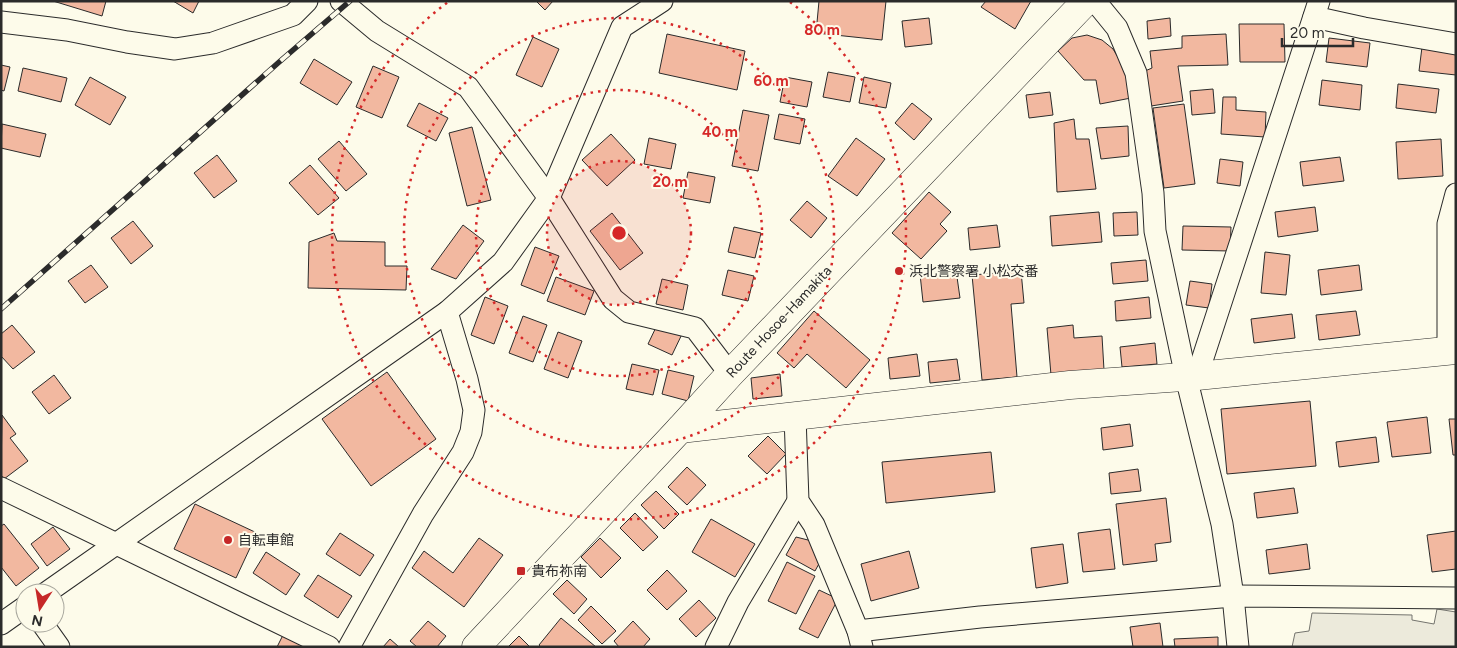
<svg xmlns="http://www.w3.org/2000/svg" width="1457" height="648" font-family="Figtree,'Noto Sans JP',sans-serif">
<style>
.parking{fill:#eceadb;stroke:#74746e}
.building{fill:#f2b8a0;stroke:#2b2b2b}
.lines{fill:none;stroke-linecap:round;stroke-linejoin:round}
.minor-casing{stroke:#2b2b2b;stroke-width:23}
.tertiary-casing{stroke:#2b2b2b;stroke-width:29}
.secondary-casing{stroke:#2b2b2b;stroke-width:29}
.minor{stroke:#fdfbea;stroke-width:21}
.tertiary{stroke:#fdfbea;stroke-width:28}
.secondary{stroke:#fdfbea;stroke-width:28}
.rail-casing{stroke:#2b2b2b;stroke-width:5.5}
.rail{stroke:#fdfbea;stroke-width:4;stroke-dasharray:11;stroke-linecap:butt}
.ring{fill:none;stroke:#d62828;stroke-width:2.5;stroke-dasharray:2.5 5}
.poi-dot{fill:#c62828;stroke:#fdfbea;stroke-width:2}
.labels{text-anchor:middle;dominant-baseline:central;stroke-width:4;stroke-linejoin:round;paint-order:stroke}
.poi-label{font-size:14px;fill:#2b2b2b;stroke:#fdfbea;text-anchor:start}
.street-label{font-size:14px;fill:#2b2b2b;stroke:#fdfbea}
.centre{fill:#d62828;stroke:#fdfbea;stroke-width:2.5}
.ring-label{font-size:15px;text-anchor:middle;font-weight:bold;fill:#d62828;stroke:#fdfbea;stroke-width:4;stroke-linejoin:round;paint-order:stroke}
</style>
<rect width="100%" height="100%" fill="#fdfbea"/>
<path class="parking" d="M1437 609 1456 612V647H1292L1295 633 1309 631 1312 613 1412 615V620L1434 624Z"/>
<g class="building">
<path d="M53 1H106L102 16Z"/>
<path d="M173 1H199L193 13Z"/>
<path d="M536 1H553L545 10Z"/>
<path d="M819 1H886L882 40 816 33Z"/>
<path d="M986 1H1031L1015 29 981 7Z"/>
<path d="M929 18 932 44 905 47 902 21Z"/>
<path d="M1170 18 1171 36 1148 39 1147 21Z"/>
<path d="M1239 24H1284L1285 62H1240Z"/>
<path d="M667 34 745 51 737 90 659 73Z"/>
<path d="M1226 34 1228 65 1178 66 1183 101 1151 106 1145 71 1152 68 1150 51 1182 48V36Z"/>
<path d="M1087 35 1102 40 1113 49 1127 72 1131 98 1100 104 1096 80H1084L1058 51 1072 38Z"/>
<path d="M533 37 559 49 542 87 516 75Z"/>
<path d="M1329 38 1370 43 1367 67 1326 62Z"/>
<path d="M1422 47 1456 51V75L1419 71Z"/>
<path d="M314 59 352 82 337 105 300 83Z"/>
<path d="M1 65 10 67 4 91 1 90Z"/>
<path d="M373 66 399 77 382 118 356 107Z"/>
<path d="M23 68 67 78 61 102 18 91Z"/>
<path d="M828 72 855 77 850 102 823 97Z"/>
<path d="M90 77 126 97 110 125 75 105Z"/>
<path d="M785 77 812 82 807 107 780 102Z"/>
<path d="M864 77 891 83 886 108 859 103Z"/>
<path d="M1322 80 1362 85 1360 110 1319 105Z"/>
<path d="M1398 84 1439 89 1436 113 1396 108Z"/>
<path d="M1213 89 1215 113 1192 115 1190 91Z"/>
<path d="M1050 92 1053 115 1029 118 1026 95Z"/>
<path d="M1223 97H1236V110L1266 112 1265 137 1221 134Z"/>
<path d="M419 103 448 118 436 141 407 126Z"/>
<path d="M912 103 932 119 914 140 895 123Z"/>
<path d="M1184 104 1195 184 1164 188 1153 108Z"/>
<path d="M743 110 769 115 758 171 732 166Z"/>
<path d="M779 114 805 119 800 144 774 139Z"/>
<path d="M1074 119 1076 139H1089L1096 189 1057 192 1054 123Z"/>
<path d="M2 124 46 134 40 157 1 148Z"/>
<path d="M1128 126 1129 156 1101 159 1096 128Z"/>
<path d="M472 127 491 200 467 206 449 133Z"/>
<path d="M611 134 635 160 607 186 582 160Z"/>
<path d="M649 138 676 144 671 169 644 164Z"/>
<path d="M856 138 885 159 857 196 828 176Z"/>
<path d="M1441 139 1443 176 1398 179 1396 142Z"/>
<path d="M339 141 367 174 346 191 318 159Z"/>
<path d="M217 155 237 181 214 198 194 173Z"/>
<path d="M1340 157 1344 181 1303 186 1300 162Z"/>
<path d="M1220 159 1243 162 1240 186 1217 183Z"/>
<path d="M310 165 339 198 318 215 289 183Z"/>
<path d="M688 172 715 177 710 203 683 198Z"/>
<path d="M929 192 951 212 940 224 947 231 921 259 892 233Z"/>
<path d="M807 201 827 218 811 238 790 220Z"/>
<path d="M1315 207 1318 231 1278 237 1275 212Z"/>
<path d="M1099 212 1102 242 1052 246 1050 216Z"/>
<path d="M1137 212 1138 235 1114 236 1113 213Z"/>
<path d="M612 213 643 253 620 270 590 231Z"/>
<path d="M133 221 153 246 131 264 111 238Z"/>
<path d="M463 225 484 241 456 279 431 269Z"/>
<path d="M997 225 1000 247 970 250 968 228Z"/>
<path d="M1183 226 1231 227 1230 251 1182 250Z"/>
<path d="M734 227 761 233 755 258 728 252Z"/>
<path d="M334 233 337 241 385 242V266H407L406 290 308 288 309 242Z"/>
<path d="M535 247 559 256 544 294 521 285Z"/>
<path d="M1265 252 1290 255 1286 295 1261 293Z"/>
<path d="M1146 260 1148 281 1113 284 1111 263Z"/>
<path d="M91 265 108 287 85 303 68 281Z"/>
<path d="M1359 265 1362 290 1321 295 1318 270Z"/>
<path d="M728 270 754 276 748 301 722 295Z"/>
<path d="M956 270 960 298 923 302 920 274Z"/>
<path d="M1021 271 1024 303 1011 304 1017 377 982 380 972 275Z"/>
<path d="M556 277 594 291 585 315 547 301Z"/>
<path d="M662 279 688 285 683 310 656 304Z"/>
<path d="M1190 281 1212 284 1209 308 1186 305Z"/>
<path d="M485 297 508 306 494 344 471 335Z"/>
<path d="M1149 297 1151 318 1116 321 1115 301Z"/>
<path d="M814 311 870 360 846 388 807 354 794 368 777 353Z"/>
<path d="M1356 311 1360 335 1319 340 1316 315Z"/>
<path d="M1292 314 1295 338 1254 343 1251 319Z"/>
<path d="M523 316 547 325 533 362 509 353Z"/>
<path d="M659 321 683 332 672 355 648 344Z"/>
<path d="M12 325 35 352 13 369 1 356V334Z"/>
<path d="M1073 325 1074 338 1102 336 1104 370 1051 375 1047 328Z"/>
<path d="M558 332 582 341 568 378 544 369Z"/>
<path d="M1155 343 1157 364 1122 367 1120 347Z"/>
<path d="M917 354 920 376 890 379 888 358Z"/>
<path d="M957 359 960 380 930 383 928 362Z"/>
<path d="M632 364 659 370 653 395 626 389Z"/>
<path d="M668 370 694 376 688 401 662 394Z"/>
<path d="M387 372 436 439 371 486 322 419Z"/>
<path d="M780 374 782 396 753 399 751 378Z"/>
<path d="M54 375 71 398 49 414 32 392Z"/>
<path d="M1310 401 1316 466 1227 474 1221 409Z"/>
<path d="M2 415 16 434 10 438 28 461 4 479 1 475Z"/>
<path d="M1427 417 1431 453 1392 457 1387 422Z"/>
<path d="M1449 419H1456V455H1453Z"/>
<path d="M1130 424 1133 446 1103 450 1101 428Z"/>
<path d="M768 436 786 454 767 474 748 456Z"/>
<path d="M1376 437 1379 462 1339 467 1336 442Z"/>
<path d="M991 452 995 492 886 503 882 462Z"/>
<path d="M687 467 706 485 687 505 668 487Z"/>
<path d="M1138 469 1141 491 1111 494 1109 473Z"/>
<path d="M1294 488 1298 513 1257 518 1254 493Z"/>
<path d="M656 491 679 514 664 529 641 505Z"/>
<path d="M1166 498 1171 542 1155 544 1157 561 1123 565 1116 504Z"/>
<path d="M195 504 257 533 236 578 174 549Z"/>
<path d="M635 513 658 537 643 551 620 528Z"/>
<path d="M711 519 755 544 735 577 692 552Z"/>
<path d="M4 524 39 568 16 586 1 567V526Z"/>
<path d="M53 527 70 549 47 566 31 544Z"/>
<path d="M1110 529 1115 569 1083 572 1078 533Z"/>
<path d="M1456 531V569L1432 572 1427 535Z"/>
<path d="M340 533 374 555 360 576 326 554Z"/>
<path d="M796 537 812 541 821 560 815 571 786 555Z"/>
<path d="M479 538 503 555 464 607 412 568 424 551 453 573Z"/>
<path d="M600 538 621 558 601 578 581 557Z"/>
<path d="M1063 544 1068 583 1036 588 1031 548Z"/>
<path d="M1307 544 1310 569 1269 574 1266 550Z"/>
<path d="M909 551 919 588 871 601 861 564Z"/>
<path d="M266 552 300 574 286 595 253 573Z"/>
<path d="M787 562 815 576 796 614 768 601Z"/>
<path d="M667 570 687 591 667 610 647 590Z"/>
<path d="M318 575 352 596 338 618 304 596Z"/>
<path d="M567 580 587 599 574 614 553 594Z"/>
<path d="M819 590 838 599 818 638 799 629Z"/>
<path d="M699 600 716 618 696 637 679 619Z"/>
<path d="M591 606 616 631 602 644 578 620Z"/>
<path d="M561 618 596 647H541L539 645Z"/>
<path d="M428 621 446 636 437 647H417L410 641Z"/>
<path d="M633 621 650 639 643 647H619L614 641Z"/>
<path d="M1160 623 1163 647H1133L1130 627Z"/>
<path d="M283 635 304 647H277Z"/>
<path d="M519 636 530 647H508Z"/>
<path d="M1218 637V647H1175L1174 639Z"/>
<path d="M390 639 399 647H383Z"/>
</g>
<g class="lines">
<g class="minor-casing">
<g id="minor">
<path d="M341 1 377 31 468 87 549 198 613 299 629 312 695 328 730 374"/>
<path d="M1095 1 1117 28 1136 73 1153 193 1155 231 1186 377 1222 524 1233 596 1238 647"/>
<path d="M1314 17 1364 28 1456 44"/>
<path d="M1 22 67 30 127 42 175 49 213 43 293 15 307 1"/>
<path d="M1448 351V224L1456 194"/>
<path d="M1197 376 1319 1"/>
<path d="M795 416 798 501 814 525 858 631 862 647"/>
<path d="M1 488 329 647"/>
<path d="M46 593 447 312 503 262 549 198 622 27 662 1"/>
<path d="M42 623 59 647"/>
<path d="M1 624 25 607"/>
<path d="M858 631 980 617 1233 596 1456 598"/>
<path d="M349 647 423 514 463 452 471 432 474 410 467 379 447 312"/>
<path d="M716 647 738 602 798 501"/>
</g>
</g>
<g class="tertiary-casing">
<path id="tertiary" d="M680 429 1070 385 1197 376 1456 350"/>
</g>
<g class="secondary-casing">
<path id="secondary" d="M476 647 680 429 730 374 1086 1"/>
</g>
<use href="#minor" class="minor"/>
<use href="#tertiary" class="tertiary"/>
<use href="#secondary" class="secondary"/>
<g class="rail-casing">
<path id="rail" d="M1 309 278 63 350 1"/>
</g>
<use href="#rail" class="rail"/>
</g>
<circle cx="619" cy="233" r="72" fill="#d62828" fill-opacity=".12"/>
<g class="ring">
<circle cx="619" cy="233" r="72"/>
<circle cx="619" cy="233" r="143"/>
<circle cx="619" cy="233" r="215"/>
<path d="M790 2A287 287 0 1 1 448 2"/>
</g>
<g class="poi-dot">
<circle cx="899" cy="271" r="5"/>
<circle cx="228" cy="540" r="5"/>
<rect x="516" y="566" width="10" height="10" rx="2.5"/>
</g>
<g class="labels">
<g class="poi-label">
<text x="909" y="271">浜北警察署 小松交番</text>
<text x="238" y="540">自転車館</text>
<text x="531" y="571">貴布祢南</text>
</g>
<g class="street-label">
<text transform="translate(779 322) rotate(-47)">Route Hosoe-Hamakita</text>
</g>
</g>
<circle cx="619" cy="233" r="8" class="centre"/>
<g class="ring-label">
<text x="822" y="35">80 m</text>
<text x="771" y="86">60 m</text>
<text x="720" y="137">40 m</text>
<text x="670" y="187">20 m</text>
</g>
<rect width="1457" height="648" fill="none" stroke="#2b2b2b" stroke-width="5"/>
<g transform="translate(40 608) rotate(192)"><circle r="24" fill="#fdfbea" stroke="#a9a89e"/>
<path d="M0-4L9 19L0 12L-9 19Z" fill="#c62828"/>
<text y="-8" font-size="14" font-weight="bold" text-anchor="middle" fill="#2b2b2b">N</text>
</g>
<path d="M1282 38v8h71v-8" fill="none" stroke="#2b2b2b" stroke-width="2.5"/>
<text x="1290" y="38" font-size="15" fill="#2b2b2b" stroke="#fdfbea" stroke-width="4" paint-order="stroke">20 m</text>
</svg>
